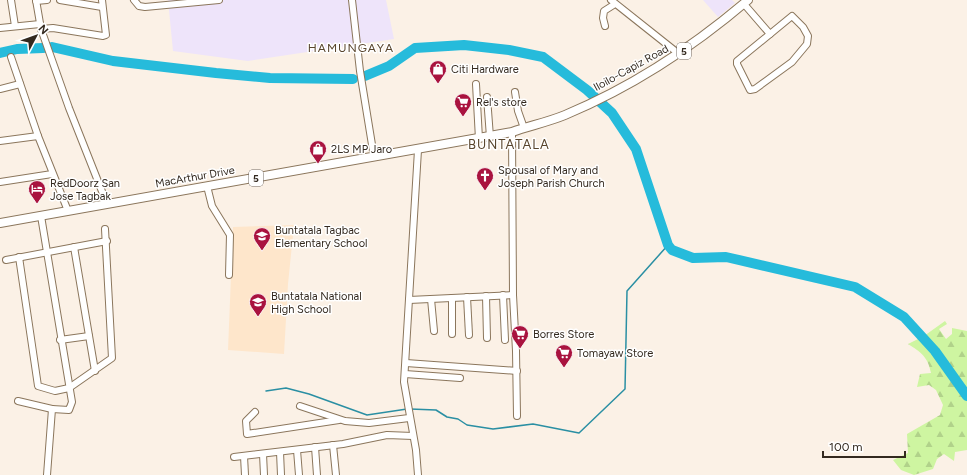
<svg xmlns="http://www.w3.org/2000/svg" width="967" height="475" font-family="Figtree,sans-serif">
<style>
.commercial{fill:#eee4fa}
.built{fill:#fee6cb}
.forest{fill:url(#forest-firs)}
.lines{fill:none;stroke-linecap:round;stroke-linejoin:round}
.stream{stroke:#2a8fa3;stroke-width:1.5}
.river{stroke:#26bbdb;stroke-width:10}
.minor-casing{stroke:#8b765c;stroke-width:8}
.major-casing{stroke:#8b765c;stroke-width:10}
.minor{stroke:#fff;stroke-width:6}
.major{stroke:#fff;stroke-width:8}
.labels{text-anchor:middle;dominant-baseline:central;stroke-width:3;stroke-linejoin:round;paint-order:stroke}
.shield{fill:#fff;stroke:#706962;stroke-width:1}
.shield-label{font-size:10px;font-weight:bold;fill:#33291f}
.street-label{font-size:11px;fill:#33291f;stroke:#fff}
.poi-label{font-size:11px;fill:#33291f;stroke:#fff;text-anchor:start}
.neighbourhood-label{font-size:12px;letter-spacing:1px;fill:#59452d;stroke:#fff}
.quarter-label{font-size:13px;letter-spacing:1px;fill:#59452d;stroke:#fff}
</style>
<defs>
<pattern id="forest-firs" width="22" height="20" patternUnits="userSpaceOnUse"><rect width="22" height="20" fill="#cef5a1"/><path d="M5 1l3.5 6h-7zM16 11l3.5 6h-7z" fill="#b1d28a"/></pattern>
</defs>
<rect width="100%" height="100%" fill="#fbf1e6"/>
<g class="commercial">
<path d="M168 0H386L394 39 248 61 173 51Z"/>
<path d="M703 0H732L735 3 718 17Z"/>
</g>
<path class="built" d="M294 225 288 284 284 354 228 350 233 227Z"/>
<g class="forest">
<path d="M945 321 947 324 939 329 946 339 952 334V328L967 331V392L924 336Z"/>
<path d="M920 338 929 346 967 399V450L955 452 954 461 944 454 937 459 933 469 914 475 901 470 893 460 908 453 907 434 940 415 943 405 936 390 929 385 917 387 920 374 931 373C928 357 921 352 908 344Z"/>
</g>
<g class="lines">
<g class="stream">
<path d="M266 391 286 388 309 394 367 415 407 409"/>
<path d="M410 409 436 410 447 417 458 419 467 425 493 429 533 424 579 433 625 389 627 291 668 245"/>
</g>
<g class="river">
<path d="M52 47 113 61 216 73 270 78 353 79"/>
<path d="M0 53 17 49 43 48"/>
<path d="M365 76 389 66 415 48 464 45 509 50 543 57 587 90 612 113 636 149 668 245 672 250 693 258 726 257 855 287 904 317 935 351 967 396"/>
</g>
<g class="minor-casing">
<g id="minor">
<path d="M11 0 15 26"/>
<path d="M36 0 41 29 69 108 107 204"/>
<path d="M60 0 102 7"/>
<path d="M134 0 139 6 145 7 219 0"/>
<path d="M352 0 360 71 374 157"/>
<path d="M611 0 679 54"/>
<path d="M36 1 47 0"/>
<path d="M744 4 770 34"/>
<path d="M792 16 803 27 808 36 807 44 792 62 755 89 750 90 737 64V61Z"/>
<path d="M605 26 603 18 604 11 615 4"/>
<path d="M0 28 40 24"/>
<path d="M41 29 53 28 103 36 106 35 102 0"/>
<path d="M11 57 38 136 68 211"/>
<path d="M476 84 479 139"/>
<path d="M0 89 20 84"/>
<path d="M515 92 518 111 524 128"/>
<path d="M487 97 490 137"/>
<path d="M512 132 513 295 516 351 517 416"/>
<path d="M0 141 38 136"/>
<path d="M0 182 52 174"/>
<path d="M207 186 212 206 230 235 229 275"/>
<path d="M41 216 72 402 69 410 52 409 47 475"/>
<path d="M74 247 95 371"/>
<path d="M19 257 38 386 55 391 69 388 112 358 105 229"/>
<path d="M6 260 107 241"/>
<path d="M503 295 505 340"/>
<path d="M486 296 487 338"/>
<path d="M467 297 469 335"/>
<path d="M431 299 434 331"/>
<path d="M409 300 513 295"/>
<path d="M452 334V298"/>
<path d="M60 340 89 336"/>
<path d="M406 363 517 371"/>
<path d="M405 374 460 378"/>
<path d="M18 401 52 409"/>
<path d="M300 406 345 421 369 423 409 418"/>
<path d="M255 412 246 421 247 434 339 420"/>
<path d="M333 445 336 475"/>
<path d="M315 447 317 475"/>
<path d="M297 450 299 475"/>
<path d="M280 452 281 475"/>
<path d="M263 454 264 475"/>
<path d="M244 456 245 475"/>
<path d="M234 457 343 444 387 435 413 436"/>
<path d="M418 475 416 450 404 382 418 150"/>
</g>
</g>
<g class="major-casing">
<path id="major" d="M0 223 512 132C529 126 548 122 565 115 632 87 693 47 748 0"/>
</g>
<use href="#minor" class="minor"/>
<use href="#major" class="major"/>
</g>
<defs>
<g id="shop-pin" transform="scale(0.9)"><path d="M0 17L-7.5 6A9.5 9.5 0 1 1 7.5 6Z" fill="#a9133f" stroke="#fff"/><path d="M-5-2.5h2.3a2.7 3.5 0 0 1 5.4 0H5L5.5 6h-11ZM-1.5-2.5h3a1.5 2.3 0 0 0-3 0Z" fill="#fff"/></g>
<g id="supermarket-pin" transform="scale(0.9)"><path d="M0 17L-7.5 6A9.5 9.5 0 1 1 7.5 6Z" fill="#a9133f" stroke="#fff"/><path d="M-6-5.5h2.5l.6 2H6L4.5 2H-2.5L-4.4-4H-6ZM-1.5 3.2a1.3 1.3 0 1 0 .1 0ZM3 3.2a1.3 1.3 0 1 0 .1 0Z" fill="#fff"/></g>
<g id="church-pin" transform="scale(0.9)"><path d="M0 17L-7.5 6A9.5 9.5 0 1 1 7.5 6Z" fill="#a9133f" stroke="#fff"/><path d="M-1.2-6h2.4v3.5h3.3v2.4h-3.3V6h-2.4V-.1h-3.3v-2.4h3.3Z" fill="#fff"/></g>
<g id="hotel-pin" transform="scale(0.9)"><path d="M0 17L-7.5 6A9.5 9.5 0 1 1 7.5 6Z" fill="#a9133f" stroke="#fff"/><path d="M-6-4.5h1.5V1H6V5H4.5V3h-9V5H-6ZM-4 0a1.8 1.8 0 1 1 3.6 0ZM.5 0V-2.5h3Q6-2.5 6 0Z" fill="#fff"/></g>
<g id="school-pin" transform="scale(0.9)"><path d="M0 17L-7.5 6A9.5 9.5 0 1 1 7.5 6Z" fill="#a9133f" stroke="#fff"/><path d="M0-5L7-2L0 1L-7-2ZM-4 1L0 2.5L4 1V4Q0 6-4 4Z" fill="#fff"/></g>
</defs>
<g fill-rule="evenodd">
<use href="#shop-pin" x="438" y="69"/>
<use href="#supermarket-pin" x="463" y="102"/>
<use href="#shop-pin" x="318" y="149"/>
<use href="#church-pin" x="485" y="176"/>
<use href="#hotel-pin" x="37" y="189"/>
<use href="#school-pin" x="262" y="236"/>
<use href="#school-pin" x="258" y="302"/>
<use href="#supermarket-pin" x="520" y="334"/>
<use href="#supermarket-pin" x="564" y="353"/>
</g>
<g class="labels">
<g class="shield">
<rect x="677" y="43" width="14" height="16" rx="3"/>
<rect x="249" y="170" width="14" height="16" rx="3"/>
</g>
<g class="shield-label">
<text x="684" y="51">5</text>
<text x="256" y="178">5</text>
</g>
<g class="street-label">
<text transform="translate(631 68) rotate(-29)">Iloilo-Capiz Road</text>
<text transform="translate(195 177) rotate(-10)">MacArthur Drive</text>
</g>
<g class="poi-label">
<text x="451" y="69">Citi Hardware</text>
<text x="476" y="102">Rel's store</text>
<text x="331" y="149">2LS MP Jaro</text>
<text x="498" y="170">Spousal of Mary and<tspan x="498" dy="13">Joseph Parish Church</tspan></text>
<text x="50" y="183">RedDoorz San<tspan x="50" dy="13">Jose Tagbak</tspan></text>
<text x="275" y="230">Buntatala Tagbac<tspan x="275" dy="13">Elementary School</tspan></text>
<text x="271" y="296">Buntatala National<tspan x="271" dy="13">High School</tspan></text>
<text x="533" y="334">Borres Store</text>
<text x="577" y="353">Tomayaw Store</text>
</g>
<g class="neighbourhood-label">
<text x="351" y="48">HAMUNGAYA</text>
</g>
<g class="quarter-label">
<text x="509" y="144">BUNTATALA</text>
</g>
</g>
<g transform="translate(36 36) rotate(49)" stroke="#ffffff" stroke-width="3" paint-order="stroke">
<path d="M0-3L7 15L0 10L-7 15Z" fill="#33291f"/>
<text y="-6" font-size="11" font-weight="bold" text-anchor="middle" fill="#33291f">N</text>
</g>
<path d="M823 451v6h82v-6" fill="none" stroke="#33291f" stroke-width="2"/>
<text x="829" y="451" font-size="12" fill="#33291f" stroke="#ffffff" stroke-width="3" paint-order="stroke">100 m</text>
</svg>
